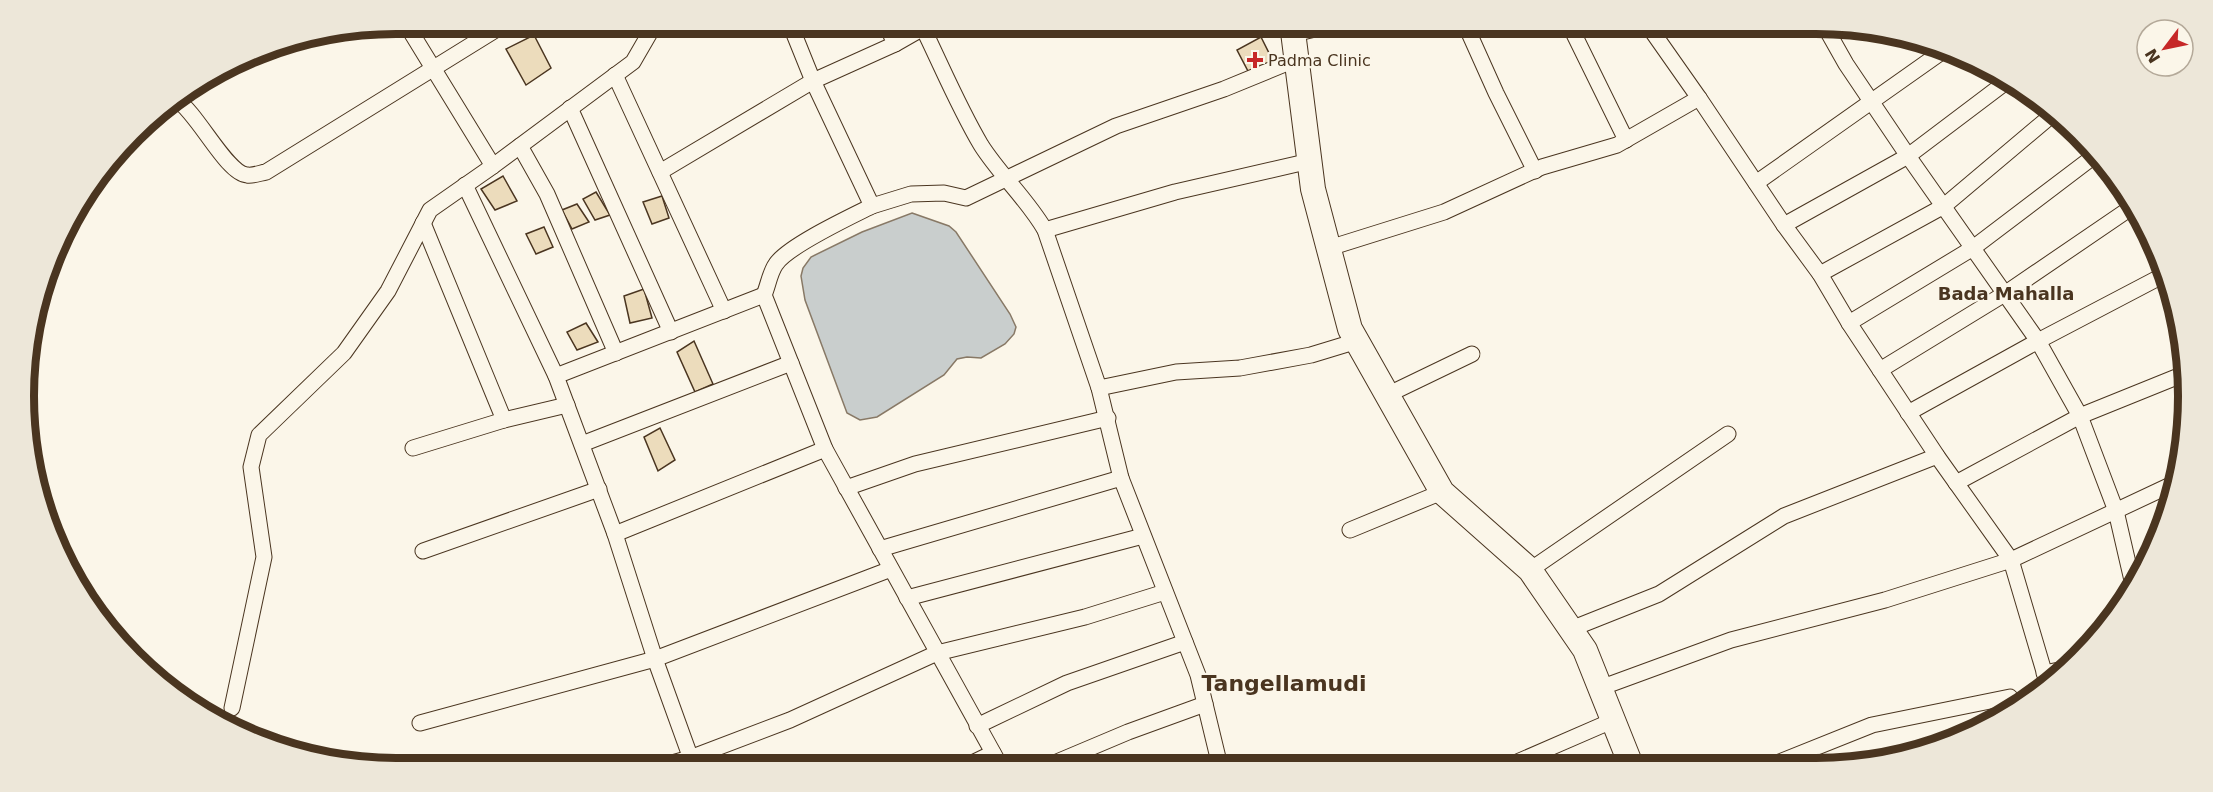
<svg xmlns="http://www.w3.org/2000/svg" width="2213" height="792" font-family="'DejaVu Sans',sans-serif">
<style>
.water{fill:#c9cecd;stroke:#887966;stroke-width:1.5}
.building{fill:#ecdcbc;stroke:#4a3520;stroke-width:1.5}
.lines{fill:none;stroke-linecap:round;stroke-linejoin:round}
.minor-casing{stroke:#4a3520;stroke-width:17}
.primary-casing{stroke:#4a3520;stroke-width:26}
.minor{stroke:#fbf6e9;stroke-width:15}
.primary{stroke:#fbf6e9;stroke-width:24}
.poi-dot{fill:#c62828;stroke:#fbf6e9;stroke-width:2}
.labels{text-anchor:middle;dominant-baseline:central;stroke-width:4.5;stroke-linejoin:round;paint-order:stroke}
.poi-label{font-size:16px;fill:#4a3520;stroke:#fbf6e9;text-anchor:start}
.neighbourhood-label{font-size:18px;font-weight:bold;fill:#4a3520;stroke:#fbf6e9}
.district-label{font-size:22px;font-weight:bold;fill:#4a3520;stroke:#fbf6e9}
.rim{fill:none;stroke:#4a3520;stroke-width:8}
</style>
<rect width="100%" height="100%" fill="#fbf6e9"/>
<path class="water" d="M912 213 949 226 956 232 1010 314 1016 327 1014 334 1005 344 981 358 967 357 957 359 944 375 877 417 860 420 847 413 805 300 801 276 803 268 811 257 862 232Z"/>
<g class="building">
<path d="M534 35 551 68 526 85 506 49Z"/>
<path d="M1261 37 1273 61 1249 73 1237 50Z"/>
<path d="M503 176 517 201 495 210 481 189Z"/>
<path d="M596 192 610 215 595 220 583 199Z"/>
<path d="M662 196 669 218 652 224 643 202Z"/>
<path d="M577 204 589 222 572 229 562 210Z"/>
<path d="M544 227 553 247 536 254 526 234Z"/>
<path d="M644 289 652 318 630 323 624 296Z"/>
<path d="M586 323 598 342 577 350 567 332Z"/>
<path d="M694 341 713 384 695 392 677 352Z"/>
<path d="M660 428 675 460 658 471 644 437Z"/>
</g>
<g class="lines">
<g class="minor-casing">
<g id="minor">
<path d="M406 24 493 166"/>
<path d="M790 24 813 81 895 44"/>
<path d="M886 24 895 44 923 28C942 67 959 108 981 145 1000 175 1027 199 1045 230L1099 388 1121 478 1198 675 1220 766"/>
<path d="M1465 24 1496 93 1535 171"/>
<path d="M1569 24 1626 140"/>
<path d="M1824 25 1846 64 1908 156 2038 341 2080 416 2116 511 2134 589"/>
<path d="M1294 34 1336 24"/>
<path d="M615 75 724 311"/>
<path d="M2025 92 2066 126"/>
<path d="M1699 98 1784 225 1820 274 1849 323 1937 456 2011 560 2048 685"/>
<path d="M177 100C198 114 227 174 247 175 253 176 260 173 266 172L505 24"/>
<path d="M570 108 671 332"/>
<path d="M520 146 547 194 616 353"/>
<path d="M660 172 813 81 872 206 911 194 944 193 966 198 1116 126 1224 89 1297 59"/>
<path d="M1756 183 1943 51"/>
<path d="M465 185 556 376"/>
<path d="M423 223 504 420"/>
<path d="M1784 225 1908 156 2006 82"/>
<path d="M1045 230 1175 192 1310 161"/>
<path d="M1329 248 1444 212 1542 167 1617 145 1699 98 1647 24"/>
<path d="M1820 274 1944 206 2052 115"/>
<path d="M764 295C768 286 770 272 776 264 788 246 850 217 872 206"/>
<path d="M1849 323 1973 248 2093 157"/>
<path d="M1880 370 2006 293 2135 205"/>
<path d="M1099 388 1176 372 1240 368 1311 355 1357 341"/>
<path d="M1387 395 1472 354"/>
<path d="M1908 413 2038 341 2162 276"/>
<path d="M582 444 791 363"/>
<path d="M413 448 504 420 567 405"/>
<path d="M1956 483 2080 416 2184 374"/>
<path d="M846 488 915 464 1108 418"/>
<path d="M1350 530 1442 492"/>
<path d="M615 534 825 449 1001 767"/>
<path d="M880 549 1121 478"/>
<path d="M423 551 599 489"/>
<path d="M1530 570 1728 434"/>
<path d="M907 598 1143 536"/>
<path d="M1571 629 1659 594 1784 516 1937 456"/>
<path d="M2044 673 2069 668"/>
<path d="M1600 688 1731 640 1885 600 2011 560 2177 482"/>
<path d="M232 708 264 557 251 467 259 435 344 353 388 291 430 210 493 166 633 62 655 24"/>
<path d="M420 723 655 659 891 569"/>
<path d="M977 726 1067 683 1185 642"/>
<path d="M1772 765 1872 725 2010 697"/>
<path d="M1508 766 1614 720"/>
<path d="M658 767 690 758 790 720 937 653 1085 617 1165 592"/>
<path d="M694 767 655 659 615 534 556 376 764 295 825 449"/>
<path d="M964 767 993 753"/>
<path d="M1045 767 1128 732 1205 704"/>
</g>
</g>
<g class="primary-casing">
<path id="primary" d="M1292 24 1313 189 1350 329 1442 492 1530 570 1585 650 1631 765"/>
</g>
<use href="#minor" class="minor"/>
<use href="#primary" class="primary"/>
</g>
<path class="poi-dot" d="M1252 51h6v6h6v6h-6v6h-6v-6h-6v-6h6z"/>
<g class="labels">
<g class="poi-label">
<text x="1268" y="60">Padma Clinic</text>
</g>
<g class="neighbourhood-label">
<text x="2006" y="293">Bada Mahalla</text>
</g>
<g class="district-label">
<text x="1284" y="683">Tangellamudi</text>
</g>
</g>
<path d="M0 0H2213V792H0ZM396 34H1816A362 362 0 0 1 2178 396V396A362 362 0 0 1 1816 758H396A362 362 0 0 1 34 396V396A362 362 0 0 1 396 34Z" fill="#ede7d9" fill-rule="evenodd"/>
<path class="rim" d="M396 34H1816A362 362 0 0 1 2178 396V396A362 362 0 0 1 1816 758H396A362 362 0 0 1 34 396V396A362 362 0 0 1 396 34Z"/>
<g transform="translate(2165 48) rotate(238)"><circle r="28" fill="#fbf6e9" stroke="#b4a999" stroke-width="1.5"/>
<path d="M0-4.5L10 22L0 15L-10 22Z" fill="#c62828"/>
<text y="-9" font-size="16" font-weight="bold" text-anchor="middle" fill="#4a3520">N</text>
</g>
</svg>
